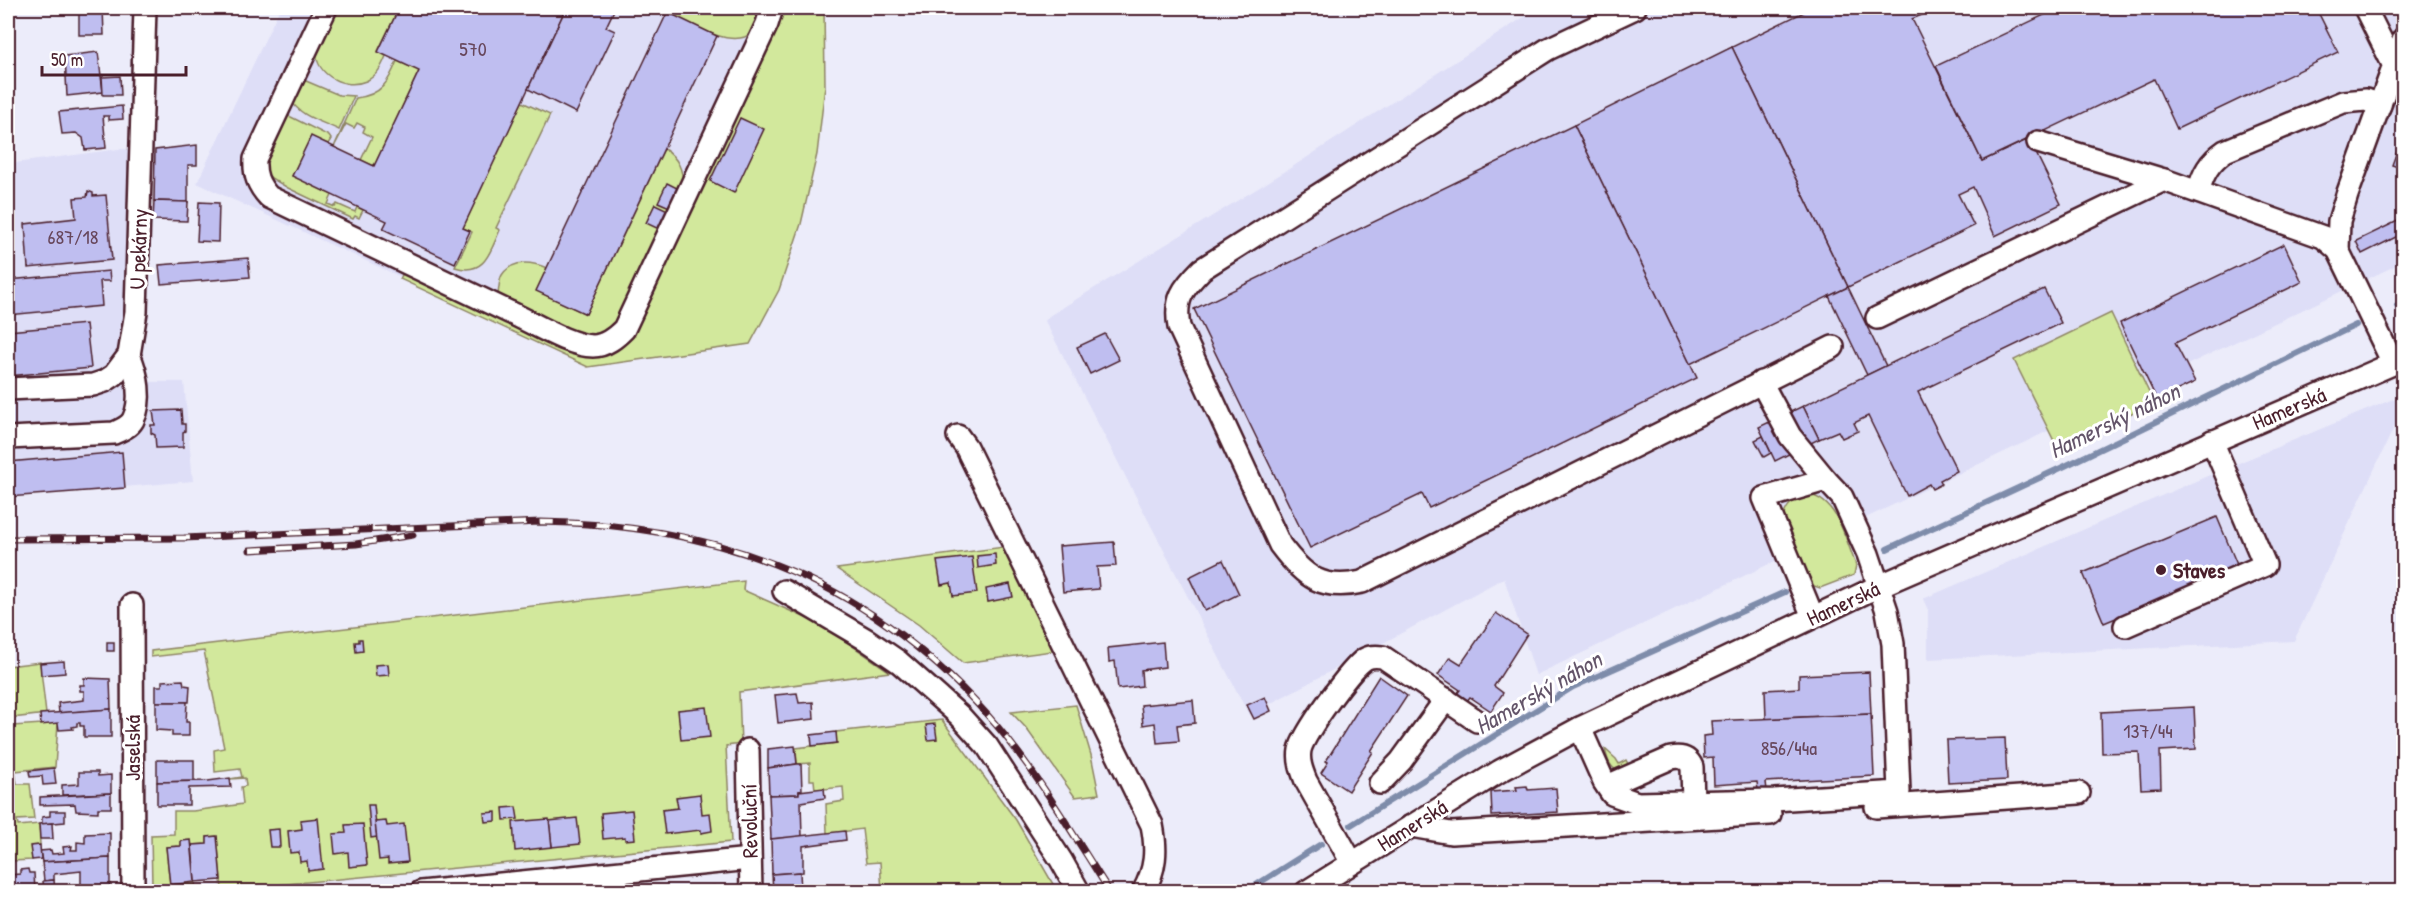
<svg xmlns="http://www.w3.org/2000/svg" width="2411" height="899" font-family="'Patrick Hand',sans-serif">
<style>
.built{fill:#dedef7}
.green{fill:#d2e89c;stroke:#8e8464;stroke-width:1.5}
.lines{fill:none;stroke-linecap:round;stroke-linejoin:round}
.stream{stroke:#7e8caa;stroke-width:6}
.building{fill:#bfbef0;stroke:#4a1f2b;stroke-width:1.5}
.minor-casing{stroke:#4a1f2b;stroke-width:26}
.minor{stroke:#fff;stroke-width:21}
.rail-casing{stroke:#4a1f2b;stroke-width:7}
.rail{stroke:#fff;stroke-width:4.5;stroke-dasharray:14;stroke-linecap:butt}
.poi-dot{fill:#4a1f2b;stroke:#fff;stroke-width:2}
.labels{text-anchor:middle;dominant-baseline:central;stroke-width:6;stroke-linejoin:round;paint-order:stroke}
.number-label{font-size:20px;fill:#67475c}
.street-label{font-size:22px;fill:#4a1f2b;stroke:#fff}
.poi-label{font-size:22px;font-weight:bold;fill:#4a1f2b;stroke:#fff;text-anchor:start}
.water-label{font-size:24px;font-style:italic;fill:#64556a;stroke:#fff}
</style>
<rect width="100%" height="100%" fill="#ececfa"/>
<filter id="ink" filterUnits="userSpaceOnUse"><feTurbulence type="fractalNoise" baseFrequency=".0167" numOctaves="2"/><feDisplacementMap in="SourceGraphic" scale="12" xChannelSelector="R" yChannelSelector="G"/><feConvolveMatrix kernelMatrix="1 2 1 2 8 2 1 2 1" color-interpolation-filters="sRGB"/></filter>
<g filter="url(#ink)">
<g class="built">
<path d="M280 8H778L625 336 405 269 401 277 197 183Z"/>
<path d="M1538 8H2403V262L1536 675 1504 578 1249 715 1045 321 1049 316 1289 169Z"/>
<path d="M119 149 141 150 138 382H184L193 481 8 497V164Z"/>
<path d="M2403 395V408L2294 641 1928 659V610L1923 599 2212 474Z"/>
</g>
<g class="green">
<path d="M332 8H399L378 51 386 56C382 66 377 76 366 81 345 90 317 76 316 52 316 39 327 20 332 8Z"/>
<path d="M658 8H766C762 15 758 26 752 32 733 53 678 17 658 8Z"/>
<path d="M778 8H824L825 86 817 154 801 224 779 290 750 344 588 367 400 279 405 269 607 349Z"/>
<path d="M397 61 419 71 374 166 361 160 372 137 363 132 365 127 357 123 354 128 346 124 334 147 356 98C382 95 389 81 397 61Z"/>
<path d="M306 81 339 95 354 96 339 130C323 122 299 116 291 100L300 82Z"/>
<path d="M522 102 550 115 496 228 500 230C490 252 485 276 455 267L472 232 463 228Z"/>
<path d="M287 115 329 136 331 139 328 144 311 137 292 176 332 195 328 204 335 207 337 204 355 212 357 207 363 210 359 218 355 216 353 219 288 188 271 178 266 172 265 151Z"/>
<path d="M664 149C678 158 683 169 683 186L613 332 587 340 502 300 498 294C499 289 499 280 502 275 513 259 532 262 547 268L537 291 586 314Z"/>
<path d="M2111 313 2154 403 2057 447 2014 360Z"/>
<path d="M1810 495C1838 501 1846 541 1856 565L1854 575 1820 588 1811 585 1783 519C1786 503 1795 499 1810 495Z"/>
<path d="M1004 547 1053 651 963 663 919 625 837 569Z"/>
<path d="M744 581 743 590 822 625 890 672 739 692 741 744 726 746 731 842 222 890 217 836 207 837V844L192 845 191 840 182 841 181 846 166 847 170 884 195 882 196 891 157 892 152 886 151 835 174 834V811H193L243 804 241 787 246 786 245 778 230 779 242 777 240 769 215 772 214 750 224 748 204 651 151 657V651Z"/>
<path d="M40 662 46 714 12 718V726L58 723 55 767 15 771 17 784H30L34 819 17 820 18 826 39 824 40 845 31 846 32 860 12 861 11 852H8V666Z"/>
<path d="M1076 705 1091 755 1099 794 1075 797 1026 728 1011 712Z"/>
<path d="M942 720 1016 820 1057 891H882L880 862 866 863 862 829 827 834 826 804 844 801 843 787 815 790 814 780H810V763L797 764 796 748 836 743V732Z"/>
<path d="M1605 749 1616 759 1619 764 1626 760 1629 766 1618 771C1609 767 1607 758 1605 749Z"/>
</g>
<g class="lines">
<g class="stream">
<path d="M2397 306 2404 302"/>
<path d="M1887 549 2065 466 2356 325"/>
<path d="M1351 825 1573 687 1785 592"/>
<path d="M1245 892 1321 844"/>
</g>
</g>
<g class="building">
<path d="M71 8H103L104 35H79V12L71 13Z"/>
<path d="M399 8H566L463 228 470 231 455 263 383 229 387 221 292 176 311 136 374 166 419 71 378 52Z"/>
<path d="M566 8H615L606 27 615 31 576 113 528 89Z"/>
<path d="M1812 8H1933L1934 10 1912 19 1982 161 2029 139 2061 204 1995 236 1973 187 1958 194 1974 226 1848 287 1732 47Z"/>
<path d="M2059 8H2316L2338 52 2177 129 2154 79 1982 161 1936 66Z"/>
<path d="M665 11 719 37 717 36 586 314 536 291 667 13Z"/>
<path d="M1732 47 1848 287 1690 364 1574 125Z"/>
<path d="M98 52 103 92 67 96 65 56Z"/>
<path d="M120 76 121 95H103L102 77Z"/>
<path d="M122 106 123 119 109 120V116H103L106 148 85 150 83 138 76 133 62 134 59 112Z"/>
<path d="M740 118 764 129 734 193 710 181Z"/>
<path d="M1574 125 1697 378 1429 508 1422 494 1310 548 1194 309Z"/>
<path d="M2404 132V169L2392 165Z"/>
<path d="M197 145V165H188V202L154 201 155 150Z"/>
<path d="M667 183 681 190 672 208 658 202Z"/>
<path d="M88 191 93 193V196L106 195 112 260 28 268 25 224 76 218 74 198 87 197Z"/>
<path d="M154 201 188 202 187 221 153 220Z"/>
<path d="M199 202 219 203 218 242 197 241Z"/>
<path d="M655 204 670 211 661 230 646 223Z"/>
<path d="M2404 218V233L2362 254 2356 241Z"/>
<path d="M2284 244 2302 282 2175 343 2195 382 2157 400 2120 323Z"/>
<path d="M248 258 250 277 161 284 159 265Z"/>
<path d="M109 271 110 281H100L102 306 8 315V280Z"/>
<path d="M1848 287 1886 366 1867 375 1829 296Z"/>
<path d="M2044 289 2061 323 1918 392 1957 471 1940 480 1942 484 1932 489 1929 484 1907 496 1868 416 1854 423 1858 431 1842 438 1838 431 1819 439 1803 406Z"/>
<path d="M86 324 91 368 8 376V331Z"/>
<path d="M1105 334 1119 360 1090 374 1077 347Z"/>
<path d="M1803 406 1819 439 1775 461 1759 427Z"/>
<path d="M181 410 182 424H185V431L183 432V447L156 448 155 435 151 433V425H155L153 411Z"/>
<path d="M1763 436 1771 453 1764 457 1755 440Z"/>
<path d="M122 452 125 488 8 497V462Z"/>
<path d="M2217 517 2238 567 2104 623 2083 573Z"/>
<path d="M1114 542 1116 566 1097 567 1099 589 1063 592 1059 546Z"/>
<path d="M995 554 996 565 978 568 977 556Z"/>
<path d="M972 557 977 593 953 596 951 583 941 585 937 561Z"/>
<path d="M1223 560 1239 594 1205 611 1189 577Z"/>
<path d="M1010 584 1013 597 988 602 986 589Z"/>
<path d="M1496 613 1527 634 1494 686 1503 693 1491 711 1470 697 1466 702 1456 695 1460 690 1438 675 1450 657 1461 664Z"/>
<path d="M359 639H362L363 651 356 652 355 642H359Z"/>
<rect x="107" y="642" width="7" height="9"/>
<path d="M1163 642 1165 667 1141 670 1142 686 1118 689 1115 661 1109 662 1108 648Z"/>
<path d="M64 661 65 673 41 675 40 663Z"/>
<path d="M388 664 389 675 376 676 375 665Z"/>
<path d="M1869 672 1871 714 1766 719 1765 690 1799 688V675Z"/>
<path d="M1379 676 1407 696 1371 751 1373 752 1348 791 1321 773 1328 762 1326 761Z"/>
<path d="M84 678 110 679 111 709 59 713 58 703 84 700V691H80V685H84Z"/>
<path d="M183 680 184 685 190 686 189 702H156V686H162V681Z"/>
<path d="M797 693 799 703 813 702 814 719 778 723 775 695Z"/>
<path d="M1265 697 1271 711 1254 719 1247 705Z"/>
<path d="M1193 700 1195 723 1177 725 1179 741 1157 743 1155 723 1143 725 1141 705Z"/>
<path d="M156 702H187L186 722H189V736H172V731L156 730Z"/>
<path d="M706 707 710 737 681 740 678 710Z"/>
<path d="M2194 707 2196 749 2160 751 2161 788 2141 789 2139 752 2102 753 2101 712Z"/>
<path d="M111 709V737H84V726H80V723H77V726L72 727 73 729 59 730 58 723 41 725 40 714Z"/>
<path d="M1871 714 1874 776 1766 782 1767 790H1758L1757 782 1714 785 1713 757 1704 758 1703 736 1712 735 1711 721Z"/>
<path d="M935 724 937 739 928 740 926 725Z"/>
<path d="M836 732 837 743 812 746 811 735Z"/>
<path d="M2005 738 2007 780 1948 783 1946 740Z"/>
<path d="M795 746 797 764 768 768V749Z"/>
<path d="M157 760H194V781L157 782Z"/>
<path d="M797 764H801L802 791H799V794L769 795 768 768Z"/>
<path d="M54 768 56 784 43 785 42 776 30 777 29 771Z"/>
<path d="M79 772H98V776L111 775V793L62 795V785L79 784Z"/>
<path d="M230 778 231 787 189 788V805H157V782L208 781Z"/>
<path d="M1527 786 1528 790 1556 788 1558 812 1492 816 1491 792 1517 790 1516 787Z"/>
<path d="M824 788 825 798 801 802 802 837 771 839 769 795 799 794V791Z"/>
<path d="M111 793V808H98V812L76 811 75 804 40 805V797Z"/>
<path d="M700 794 702 814 710 813 712 831 701 833V830L665 834 662 810 678 808 676 797Z"/>
<path d="M368 805H374L377 837 371 838Z"/>
<path d="M516 807 518 819 504 820 503 808Z"/>
<path d="M632 810 635 839 625 840V837L603 839 601 813Z"/>
<path d="M50 811H65V822L42 824V817L50 816Z"/>
<path d="M496 812V821L485 822 484 813Z"/>
<path d="M318 818 323 869 308 871 307 861 300 862 299 852 290 853 288 831 302 829 301 820Z"/>
<path d="M577 818 580 844 552 847 549 821Z"/>
<path d="M549 819 552 847 515 851 513 822Z"/>
<path d="M386 821 387 826 404 824 408 862 388 864V859L379 860 375 822Z"/>
<path d="M52 823 53 839H40L39 824Z"/>
<path d="M363 824 367 865 349 867 348 852 335 854 333 834 346 833 345 825Z"/>
<path d="M279 829 280 847H270L268 830Z"/>
<path d="M845 831 846 840 803 846V872L772 874 771 839Z"/>
<path d="M110 833V858L42 862 40 851 51 850 52 854 64 853 63 847 72 846 71 850H77V842L85 843V834Z"/>
<path d="M217 836 221 880 195 882 192 845 207 844V837Z"/>
<path d="M191 840 195 882 170 885 166 847 181 846V841Z"/>
<path d="M40 845 41 859 32 860 30 846Z"/>
<path d="M8 852H12L13 863 8 864Z"/>
<path d="M110 858V892H76V885H81V871L54 874V880L44 881 42 862Z"/>
<path d="M8 868V875L20 874V870L28 869 29 873H34L35 892H8Z"/>
<path d="M800 872 801 892H773L772 874Z"/>
<path d="M54 880 55 892H44L43 881Z"/>
<path d="M715 886 717 889 724 888 725 892H696L695 888Z"/>
</g>
<g class="lines">
<g class="minor-casing">
<g id="minor">
<path d="M326 8 255 159C254 175 258 185 269 197 349 236 429 274 509 312 532 322 569 346 593 346 606 346 616 337 624 329L767 24 772 8"/>
<path d="M1635 8 1548 49 1202 269C1183 288 1174 299 1179 327L1280 545C1304 577 1322 591 1362 582L1833 347"/>
<path d="M2365 8 2394 66"/>
<path d="M2038 142 2164 180 2323 237 2338 250 2393 363"/>
<path d="M2198 192C2203 174 2209 162 2225 151L2343 102 2366 100 2380 105"/>
<path d="M2338 250 2339 221 2347 195 2404 38"/>
<path d="M1877 318 2164 180"/>
<path d="M1761 382 1790 436 1826 480"/>
<path d="M8 389 93 385 105 381 114 375 129 355 136 312 145 8"/>
<path d="M958 436 966 447 1152 825C1157 850 1156 869 1143 892"/>
<path d="M8 438 114 433C121 430 129 427 133 420 143 401 137 372 129 355"/>
<path d="M784 591 867 640 899 662 960 716 987 746 1061 860 1079 892"/>
<path d="M132 605 133 892"/>
<path d="M2125 626 2265 565 2212 441"/>
<path d="M1580 728 1604 782 1612 794 1637 803 1774 800 1899 792 1893 644 1887 611 1868 554 1842 497 1826 480 1764 498 1813 617"/>
<path d="M748 750 751 892"/>
<path d="M1380 783 1401 761 1446 699"/>
<path d="M1607 786 1671 758C1681 756 1688 758 1692 767L1693 803"/>
<path d="M1876 807 2079 793"/>
<path d="M1411 826 1451 833 1770 814"/>
<path d="M1352 863 1306 781C1302 771 1298 761 1300 750 1303 734 1351 668 1365 659 1370 656 1376 656 1383 657L1477 721"/>
<path d="M421 892 750 859"/>
<path d="M1306 892 1500 771 1580 728 1879 586 2404 359"/>
</g>
</g>
<use href="#minor" class="minor"/>
<g class="rail-casing">
<g id="rail">
<path d="M8 539 184 538 540 522C725 524 876 584 997 726 1040 777 1074 836 1110 892"/>
<path d="M250 550 356 544 413 535"/>
</g>
</g>
<use href="#rail" class="rail"/>
</g>
</g>
<circle class="poi-dot" cx="2161" cy="570" r="6"/>
<g class="labels">
<g class="number-label">
<text x="473" y="48">570</text>
<text x="73" y="236">687/18</text>
<text x="2148" y="730">137/44</text>
<text x="1789" y="747">856/44a</text>
</g>
<g class="street-label">
<text transform="translate(138 249) rotate(-88)">U pekárny</text>
<text transform="translate(2289 408) rotate(-23)">Hamerská</text>
<text transform="translate(1843 603) rotate(-25)">Hamerská</text>
<text transform="translate(132 748) rotate(-90)">Jaselská</text>
<text transform="translate(749 821) rotate(-91)">Revoluční</text>
<text transform="translate(1412 825) rotate(-32)">Hamerská</text>
</g>
<g class="poi-label">
<text x="2173" y="570">Staves</text>
</g>
<g class="water-label">
<text transform="translate(2114 420) rotate(-26)">Hamerský náhon</text>
<text transform="translate(1538 692) rotate(-30)">Hamerský náhon</text>
</g>
</g>
<rect width="2411" height="899" fill="none" stroke="#fff" stroke-width="30"/>
<rect x="15" y="15" width="2381" height="869" fill="none" stroke="#4a1f2b" stroke-width="2" filter="url(#ink)"/>
<path d="M42 66v9h144v-9" fill="none" stroke="#4a1f2b" stroke-width="3"/>
<text x="51" y="66" font-size="18" fill="#4a1f2b" stroke="#ffffff" stroke-width="4.5" paint-order="stroke">50 m</text>
</svg>
